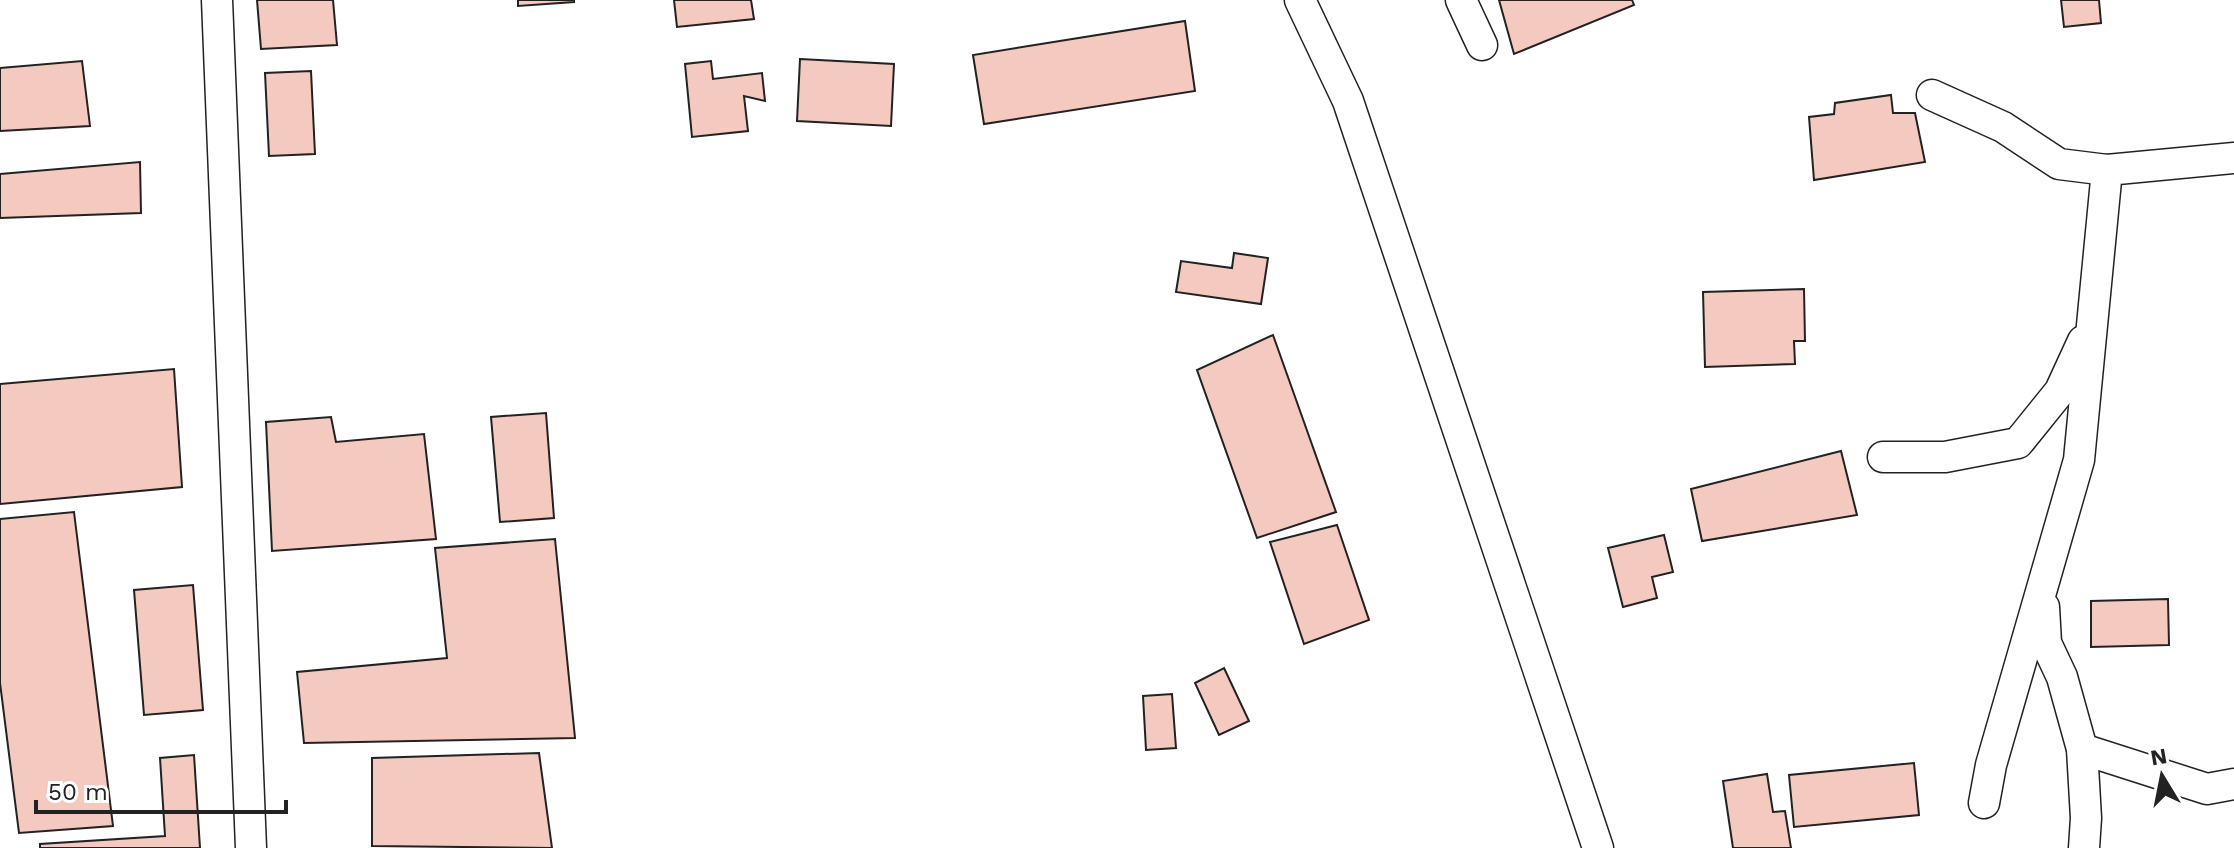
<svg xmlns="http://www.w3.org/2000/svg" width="2234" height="848" font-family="'Work Sans',sans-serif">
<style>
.building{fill:#f3c9c0;stroke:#222;stroke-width:2}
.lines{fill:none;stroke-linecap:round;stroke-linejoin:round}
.minor-casing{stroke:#222;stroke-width:33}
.minor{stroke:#fff;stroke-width:30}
</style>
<rect width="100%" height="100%" fill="#fff"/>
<g class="building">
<path d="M257 0H333L337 45 261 49Z"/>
<path d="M518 0H574V2L518 6Z"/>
<path d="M674 0H751L754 19 677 27Z"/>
<path d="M1499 0H1632L1634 5 1514 54Z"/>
<path d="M2061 0H2099L2101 23 2064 27Z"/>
<path d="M1185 21 1195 91 984 124 973 55Z"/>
<path d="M800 59 894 64 891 126 797 121Z"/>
<path d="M82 61 90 126 0 131V68Z"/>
<path d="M711 61 713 79 762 73 765 101 744 96 748 131 692 137 685 64Z"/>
<path d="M311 71 315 154 269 156 265 73Z"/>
<path d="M1891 95 1893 113H1915L1925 162 1814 180 1809 117 1834 114 1835 103Z"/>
<path d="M140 162 141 213 0 218V174Z"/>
<path d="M1234 253 1268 258 1261 304 1176 292 1181 261 1232 268Z"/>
<path d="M1804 289 1805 341H1794L1795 364 1705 367 1703 292Z"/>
<path d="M1273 335 1336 512 1257 538 1197 370Z"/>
<path d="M174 369 182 487 0 504V384Z"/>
<path d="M546 413 554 518 500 522 491 417Z"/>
<path d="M331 417 336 442 424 434 436 539 272 551 266 422Z"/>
<path d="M1841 451 1857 515 1702 541 1691 489Z"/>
<path d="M74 512 113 826 19 833 0 683V519Z"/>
<path d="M1337 525 1369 620 1304 644 1270 542Z"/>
<path d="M1664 535 1673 572 1652 577 1657 598 1623 607 1608 548Z"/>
<path d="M555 539 575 738 304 743 297 672 447 658 435 548Z"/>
<path d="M193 585 203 710 144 715 134 590Z"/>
<path d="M2168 599 2169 645 2091 647V601Z"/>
<path d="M1224 668 1249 721 1219 735 1195 683Z"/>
<path d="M1172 694 1176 748 1146 750 1143 696Z"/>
<path d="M539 753 552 848 372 846V758Z"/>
<path d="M194 755 200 848H40V844L165 836 160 758Z"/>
<path d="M1914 763 1919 815 1794 827 1789 775Z"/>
<path d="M1767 774 1773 812 1785 811 1791 848H1733L1723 781Z"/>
</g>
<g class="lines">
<g class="minor-casing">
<g id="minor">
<path d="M217 0 251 848"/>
<path d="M1300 0 1348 101 1598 848"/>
<path d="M1461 0 1482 45"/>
<path d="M1932 95 2003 127 2059 164 2107 170"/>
<path d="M1883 457H1945L2018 443 2060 391 2083 341"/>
<path d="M2044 607 2046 643 2062 677 2082 749 2086 818 2084 848"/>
<path d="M2082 749 2207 789 2234 784"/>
<path d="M1984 803 1991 765 2079 460 2107 170 2234 158"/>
</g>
</g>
<use href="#minor" class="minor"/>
</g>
<g transform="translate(2162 776) rotate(350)" stroke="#ffffff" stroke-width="6" paint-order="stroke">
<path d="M0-6L14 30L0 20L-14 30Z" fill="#222222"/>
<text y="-12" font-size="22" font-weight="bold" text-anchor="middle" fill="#222222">N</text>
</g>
<path d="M36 800v12h250v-12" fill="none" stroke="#222222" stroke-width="4"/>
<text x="48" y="800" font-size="24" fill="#222222" stroke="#ffffff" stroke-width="6" paint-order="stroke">50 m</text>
</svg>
